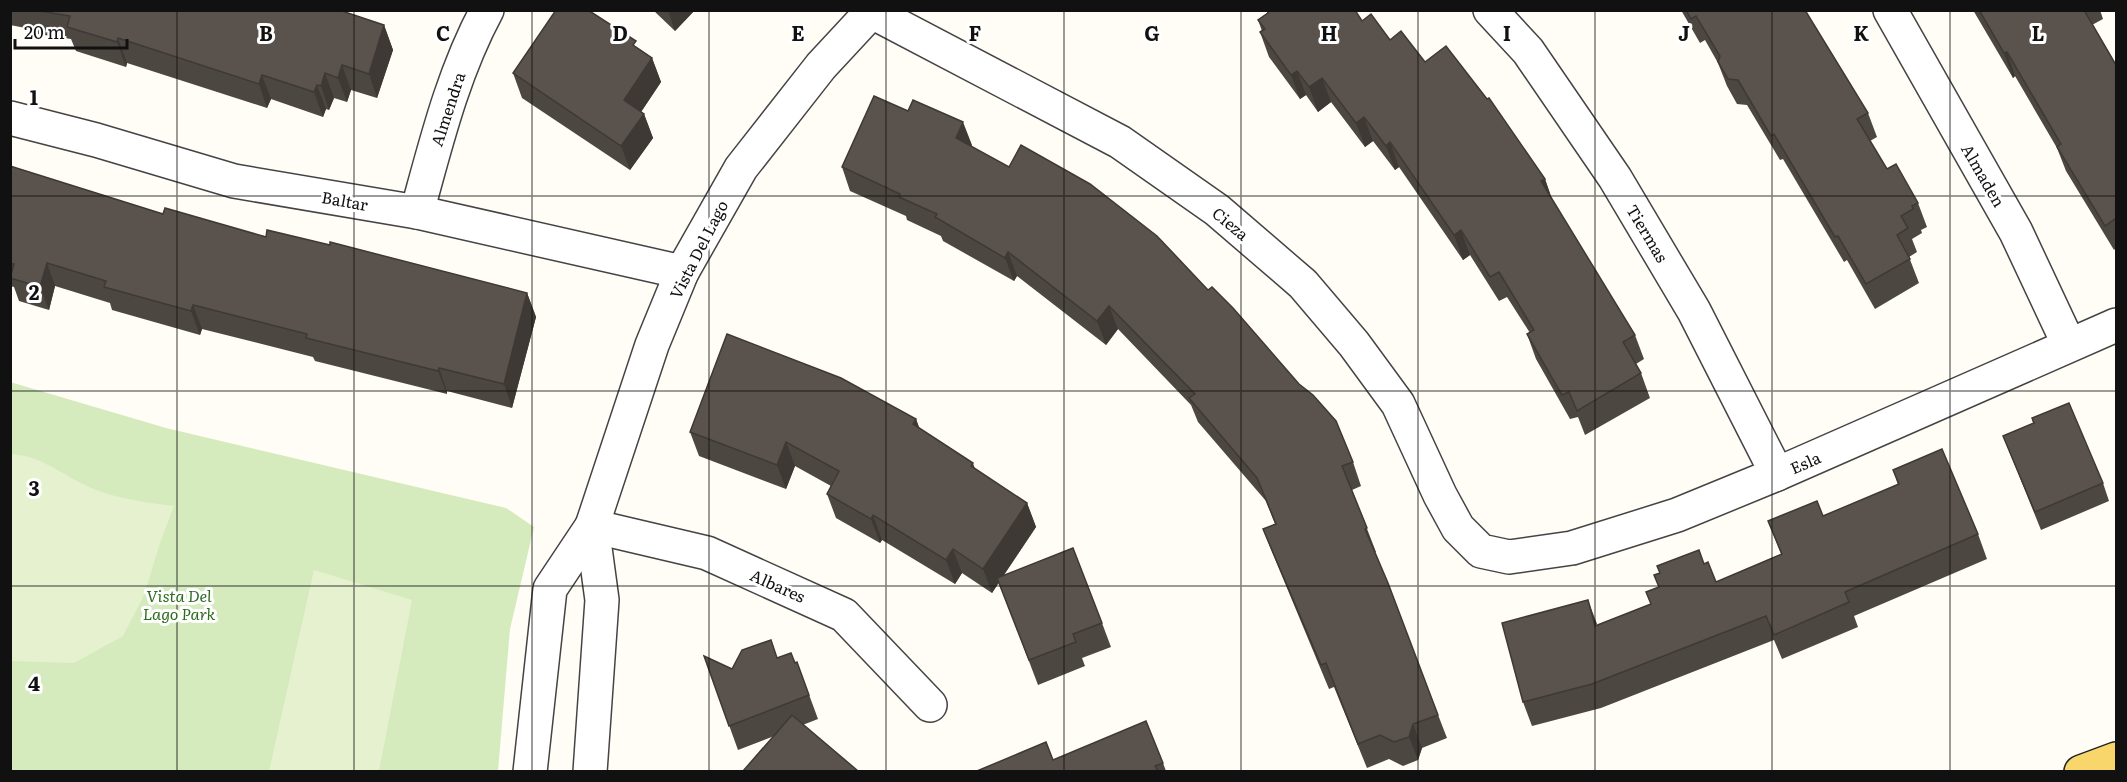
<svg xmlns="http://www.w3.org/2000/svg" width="2127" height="782" font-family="Literata,serif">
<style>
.green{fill:#d5ebbd}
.pitch{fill:#e6f2cf}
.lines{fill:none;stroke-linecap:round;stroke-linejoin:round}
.minor-casing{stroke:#444;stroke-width:36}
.major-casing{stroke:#222;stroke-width:36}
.minor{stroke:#fff;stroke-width:33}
.major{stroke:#f9d66b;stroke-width:33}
.wall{fill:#4d4742}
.shaded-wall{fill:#3f3936}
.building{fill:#5a524d;stroke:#3f3936;stroke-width:1.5}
.grid{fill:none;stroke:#111;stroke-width:1.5;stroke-opacity:0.55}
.labels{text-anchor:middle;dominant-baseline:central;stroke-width:6;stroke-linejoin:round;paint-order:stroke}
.street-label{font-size:16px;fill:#111;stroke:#fff}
.park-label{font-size:16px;font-style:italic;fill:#2f6b1f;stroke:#fff}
.grid-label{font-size:20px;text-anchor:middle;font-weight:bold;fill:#111;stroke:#fff;stroke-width:6;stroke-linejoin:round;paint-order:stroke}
</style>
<rect width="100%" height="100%" fill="#fffdf5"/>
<path class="green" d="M10 382 166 428 506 508 534 527 510 629 498 771H11Z"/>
<g class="pitch">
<path d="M11 454C42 455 67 479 96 490 121 499 148 503 174 506L160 543 144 595 123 636 74 663 11 661Z"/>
<path d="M314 570 412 600 379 771H269Z"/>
</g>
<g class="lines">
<g class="minor-casing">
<g id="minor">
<path d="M1490 10 1528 51 1615 178 1694 311 1777 474"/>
<path d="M1890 10 2016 232 2069 345"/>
<path d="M872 12 1120 142 1217 210 1303 284 1354 344 1398 404 1440 495 1458 528 1481 551 1509 557 1572 548 1677 515 1777 474 2116 325"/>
<path d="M10 118 96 140 234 181 417 212 682 272"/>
<path d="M417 212C436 143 453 73 487 10"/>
<path d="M592 526 707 553 844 615 930 705"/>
<path d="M530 772 550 589 592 526 652 345 682 272 741 168 821 66 873 10"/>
<path d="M590 772 602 600 592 526"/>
</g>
</g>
<g class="major-casing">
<path id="major" d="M2081 772 2116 759"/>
</g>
<use href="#minor" class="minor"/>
<use href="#major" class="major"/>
</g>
<g class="wall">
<path d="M10 10H339L384 25 393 50 377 98 351 90 347 102 334 98 329 110 326 109 323 117 271 99 267 108 127 63 126 67 76 51 71 39 38 34 36 30 10 25Z"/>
<path d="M653 10H695L675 31Z"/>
<path d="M1681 10H1805L1868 113 1877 137 1870 141 1887 169 1918 203 1927 227 1921 230 1922 233 1912 239 1917 252 1909 257 1919 283 1875 309 1847 260 1844 262 1783 159 1780 160 1747 105 1737 104 1727 86 1718 63 1705 40 1700 43Z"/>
<path d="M1973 10H2100L2103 19 2092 25 2116 65V248L2114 250 2066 171 2057 148 2015 76 2013 78Z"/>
<path d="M1267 13 1362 21 1425 62 1545 179 1552 199 1635 335 1644 359 1636 364 1641 373 1650 398 1585 435 1578 417 1570 419 1536 359 1527 334 1530 333 1507 297 1499 301 1470 255 1463 260 1399 167 1395 170 1373 141 1365 147 1331 102 1318 112 1306 95 1300 99 1269 57 1260 32 1262 31 1258 20Z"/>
<path d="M638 48 652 58 661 82 641 112 644 114 653 138 630 170 522 98 513 73Z"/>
<path d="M972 145 971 146 1353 462 1361 486 1352 490 1376 552H1375L1447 738 1422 748 1418 760 1403 766 1389 759 1367 768 1334 687 1329 689 1272 552 1263 529 1275 524 1266 501 1198 422 1191 405 1118 329 1106 345 1017 276 1014 281 943 241 941 236 907 220 906 216 850 191 842 167Z"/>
<path d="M10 166 163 214 527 293 536 317 512 408 447 391V394L315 361 313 357 202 329 200 335 112 310 110 303 55 286 49 310 19 301 14 287 10 286Z"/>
<path d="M2032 418 2103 483 2109 501 2041 530 2003 436 2033 423Z"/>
<path d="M916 419 919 428 973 463 975 469 1027 503 1036 527 1003 576 1102 623 1111 647 1082 658 1085 666 1038 685 999 582 992 593 962 573 955 584 882 540 880 543 836 518 827 494 831 486 795 466 786 489 699 456 690 432Z"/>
<path d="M1893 470 1978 534 1987 559 1854 616 1858 627 1782 659 1774 640 1601 708 1532 726 1523 702 1597 625 1651 604 1659 587 1704 564 1716 582 1781 554 1768 521 1823 516 1898 485Z"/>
<path d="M704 656 732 669 777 658 795 663 797 662 818 719 738 750Z"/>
<path d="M1053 760 1163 763 1166 771H977Z"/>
</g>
<g class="shaded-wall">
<path d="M668 10H695L675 31Z"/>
<path d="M384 25 393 50 377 98 369 74Z"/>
<path d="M118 38 127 63 126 67 117 42Z"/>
<path d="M2007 52 2015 76 2013 78 2004 53Z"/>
<path d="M652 58 661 82 633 124 624 100Z"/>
<path d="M342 65 351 90 347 102 338 78Z"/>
<path d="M1297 71 1306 95 1300 99 1291 75Z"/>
<path d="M325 73 334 98 329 110 321 86Z"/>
<path d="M262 75 271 99 267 108 259 84Z"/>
<path d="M1322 78 1331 102 1318 112 1309 87Z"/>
<path d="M317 85 326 109 323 117 314 92Z"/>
<path d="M644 114 653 138 630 170 621 146Z"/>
<path d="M1364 117 1373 141 1365 147 1356 123Z"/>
<path d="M963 122 972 145 965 161 956 138Z"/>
<path d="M1390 142 1399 167 1395 170 1386 146Z"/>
<path d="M1545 179 1553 203 1541 181Z"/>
<path d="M1461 230 1470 255 1463 260 1454 235Z"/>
<path d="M1008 252 1017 276 1014 281 1005 258Z"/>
<path d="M47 263 55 286 49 310 40 287Z"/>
<path d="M527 293 536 317 512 408 504 384Z"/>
<path d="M193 305 202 329 200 335 191 311Z"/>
<path d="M1109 306 1118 329 1106 345 1097 321Z"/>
<path d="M439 368 447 391V394L438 371Z"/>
<path d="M916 419 925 443 913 424Z"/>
<path d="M786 442 795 466 786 489 777 465Z"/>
<path d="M1027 503 1036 527 992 593 983 569Z"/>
<path d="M873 515 882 540 880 543 871 519Z"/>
<path d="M953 549 962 573 955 584 946 560Z"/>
<path d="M1588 600 1597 624 1595 626Z"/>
<path d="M1413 724 1422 748 1418 760 1409 737Z"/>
</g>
<g class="building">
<path d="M34 10H339L384 25 369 74 342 65 338 78 325 73 321 86 317 85 314 92 262 75 259 84 118 38 117 42 67 27 70 16Z"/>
<path d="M556 10H588L636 41 633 45 652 58 624 100 644 114 621 146 513 73Z"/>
<path d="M1267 10H1355L1362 21 1371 14 1390 40 1401 31 1425 62 1446 46 1487 99 1489 98 1545 179 1541 181 1635 335 1623 342 1641 373 1577 411 1569 392 1562 395 1527 334 1534 330 1499 272 1490 277 1461 230 1454 235 1390 142 1386 146 1364 117 1356 123 1322 78 1309 87 1297 71 1291 75 1260 32 1265 29 1258 20 1268 13Z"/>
<path d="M1686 10H1805L1868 113 1857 119 1887 169 1896 164 1918 203 1912 206 1913 209 1901 216 1908 228 1897 235 1910 259 1866 284 1838 236 1835 237 1774 134 1771 136 1738 80 1728 79 1718 62 1720 56 1696 16 1691 19Z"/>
<path d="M1979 10H2084L2116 65V218L2105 226 2057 147 2061 144 2007 52 2004 53Z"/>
<path d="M874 96 908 111 913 100 963 122 956 138 1009 167 1021 145 1090 184 1157 236 1208 290 1212 287 1233 308 1299 384 1313 395 1336 421 1353 462 1342 466 1367 528 1365 529 1388 583 1438 715 1413 724 1409 737 1394 742 1380 735 1358 744 1326 663 1321 665 1263 529 1276 524 1257 478 1189 398 1195 394 1109 306 1097 321 1008 252 1005 258 935 217 937 214 899 197 900 194 842 167Z"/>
<path d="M10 166 163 214 165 208 266 237 267 230 330 245V242L527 293 504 384 439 368 438 371 306 338 307 334 193 305 191 311 104 287 106 281 47 263 40 287 10 278 14 264H10Z"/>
<path d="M727 334 841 378 916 419 913 424 973 463 971 466 1027 503 983 569 953 549 946 560 873 515 871 519 827 494 839 471 786 442 777 465 690 432Z"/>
<path d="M2069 403 2103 483 2035 512 2003 436 2034 423 2032 418Z"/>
<path d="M1942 449 1978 534 1845 592 1849 602 1774 635 1766 616 1592 684 1523 702 1502 623 1588 600 1595 626 1651 604 1646 592 1659 587 1654 575 1660 573 1657 566 1699 550 1704 564 1708 562 1716 582 1782 554 1768 521 1817 501 1823 516 1899 484 1893 470Z"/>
<path d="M1073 548 1102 623 1073 634 1076 642 1029 660 997 578Z"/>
<path d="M771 640 777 658 791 653 795 663 797 662 809 695 729 726 704 656 732 669 742 650Z"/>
<path d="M792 715 858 771H743Z"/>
<path d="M1146 721 1163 763 1155 766 1158 771H977L1046 742 1053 760Z"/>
</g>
<path class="grid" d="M177 10V772M354 10V772M532 10V772M709 10V772M886 10V772M1064 10V772M1241 10V772M1418 10V772M1595 10V772M1772 10V772M1950 10V772M10 196H2116M10 391H2116M10 586H2116"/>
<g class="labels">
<g class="street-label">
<text transform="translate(447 109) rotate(-72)">Almendra</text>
<text transform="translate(1984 175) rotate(60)">Almaden</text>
<text transform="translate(345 200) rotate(10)">Baltar</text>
<text transform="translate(1231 223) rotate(40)">Cieza</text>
<text transform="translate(1648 233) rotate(59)">Tiermas</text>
<text transform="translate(698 249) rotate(-63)">Vista Del Lago</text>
<text transform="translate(1805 462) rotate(-24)">Esla</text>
<text transform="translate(778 585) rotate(24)">Albares</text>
</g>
<g class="park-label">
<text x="179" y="595">Vista Del<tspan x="179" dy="18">Lago Park</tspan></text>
</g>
</g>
<g class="grid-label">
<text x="266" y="41">B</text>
<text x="443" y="41">C</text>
<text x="620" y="41">D</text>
<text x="798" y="41">E</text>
<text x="975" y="41">F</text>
<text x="1152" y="41">G</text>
<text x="1329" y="41">H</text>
<text x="1507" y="41">I</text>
<text x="1684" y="41">J</text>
<text x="1861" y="41">K</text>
<text x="2038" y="41">L</text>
<text x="34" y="105">1</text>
<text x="34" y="300">2</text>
<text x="34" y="496">3</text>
<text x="34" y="691">4</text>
</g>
<rect width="2127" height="782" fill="none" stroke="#111111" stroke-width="24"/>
<path d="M15 39v9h112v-9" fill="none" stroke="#111111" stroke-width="3"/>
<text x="24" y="39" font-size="18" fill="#111111" stroke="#ffffff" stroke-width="4.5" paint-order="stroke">20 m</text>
</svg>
